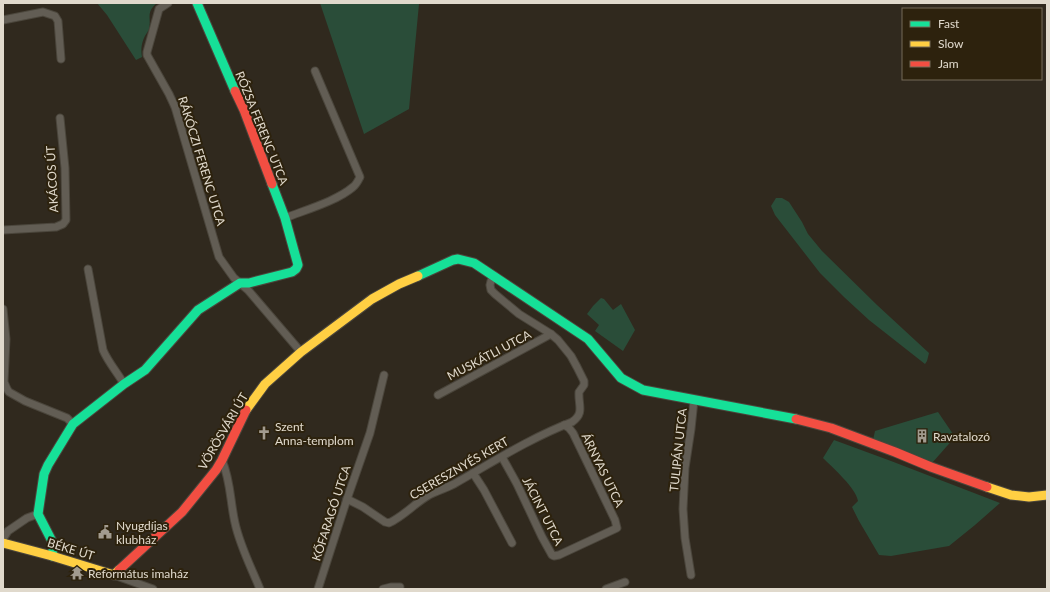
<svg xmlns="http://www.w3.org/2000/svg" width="1050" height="592" font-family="Lato,sans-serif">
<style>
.green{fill:#2a4d39}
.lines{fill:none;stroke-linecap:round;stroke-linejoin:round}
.street-casing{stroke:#4b463c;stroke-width:9}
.fast-casing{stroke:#4b463c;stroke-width:11}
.slow-casing{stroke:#4b463c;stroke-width:11}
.jam-casing{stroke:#4b463c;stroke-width:11}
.street{stroke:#625d54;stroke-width:7}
.fast{stroke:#16e098;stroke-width:9}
.slow{stroke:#ffcf43;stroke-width:9}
.jam{stroke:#f24e42;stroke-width:9}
.labels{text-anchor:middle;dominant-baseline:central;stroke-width:4;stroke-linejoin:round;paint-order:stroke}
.street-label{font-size:12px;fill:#e0d9cc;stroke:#2d220d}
.poi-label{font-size:12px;fill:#e0d9cc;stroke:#2d220d;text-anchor:start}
</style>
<rect width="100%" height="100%" fill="#30291e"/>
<g class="green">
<path d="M97 3H157C145 13 152 18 149 29 148 32 145 35 144 38 141 45 141 50 142 57L136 60 107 15Z"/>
<path d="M320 3H420L419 4 409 109 364 134Z"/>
<path d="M776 198H782L789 202 802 222 808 234 822 251 877 305 929 353 927 361 925 364 869 320 844 297 820 273 775 215 771 206Z"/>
<path d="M601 298 604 299 613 310 621 304 635 330 623 351 595 331 599 325 587 314 593 306Z"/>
<path d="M938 412 955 437 932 463 873 440 875 431Z"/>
<path d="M834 440 891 461 1000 503 975 525 949 546 891 556 879 555 859 521 852 507 858 501C856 488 833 468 823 458Z"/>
</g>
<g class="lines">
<g class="street-casing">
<g id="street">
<path d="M168 3 159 9 147 52V55L169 94 175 107 219 257 234 278 248 290 301 352"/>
<path d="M3 20 43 12 55 16 58 21 61 59"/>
<path d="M285 218C305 210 337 201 353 187 356 185 358 181 360 177L315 71"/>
<path d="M3 230 56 227 63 224 66 220 65 168 60 118"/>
<path d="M88 269 103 350C108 362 117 372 124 384"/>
<path d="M3 309 6 339 4 382 7 389 9 392 25 401 67 418 73 424"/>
<path d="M438 395 551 334"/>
<path d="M502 457 517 484 542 537 552 555 554 556 559 555 617 528 615 520 573 433 569 428 564 425"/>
<path d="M222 460C231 482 230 501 235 523 240 546 251 567 260 589"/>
<path d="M473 473 484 490 512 543"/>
<path d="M347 499 363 507 385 522 389 523C404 516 415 503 429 495 437 491 446 488 454 484 493 462 530 438 572 422 585 413 578 405 579 392L584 385V381L577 367 571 356 558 340 551 334 519 314 495 294 491 290 490 285 491 281 495 276"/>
<path d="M3 539 8 531 27 518 38 514"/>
<path d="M114 575 153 589"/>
<path d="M691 575 685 538 683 509 685 468 691 429 694 400"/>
<path d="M318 589 347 499 370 433 384 375"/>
<path d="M383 589 391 587H400"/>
<path d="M606 589 625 582"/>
</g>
</g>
<g class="fast-casing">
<g id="fast">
<path d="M197 3 235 91"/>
<path d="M418 276 453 260 458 259 474 263 588 339 621 378 643 390 796 419"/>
<path d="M52 556 54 545 38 514 44 474 48 465 73 424 124 384 145 370 198 310 240 283H249L292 272 296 269 298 265 285 218 272 184"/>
</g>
</g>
<g class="slow-casing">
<g id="slow">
<path d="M246 410 265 384 301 352 372 299 399 284 418 276"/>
<path d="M987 487 1011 495 1029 497 1047 495"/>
<path d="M3 543 52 556 114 575 119 570"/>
</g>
</g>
<g class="jam-casing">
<g id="jam">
<path d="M235 91 244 110 272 184"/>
<path d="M796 419 831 428 895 452 931 467 987 487"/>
<path d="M119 570 182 512 216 470 222 460 246 410"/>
</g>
</g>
<use href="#street" class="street"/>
<use href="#fast" class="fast"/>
<use href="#slow" class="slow"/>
<use href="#jam" class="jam"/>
</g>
<defs>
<g id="church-bare" transform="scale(1.08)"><path d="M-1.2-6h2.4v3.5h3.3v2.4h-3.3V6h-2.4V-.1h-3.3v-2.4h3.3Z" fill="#a29b8f" stroke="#2d220d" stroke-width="2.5" paint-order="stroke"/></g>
<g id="building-bare" transform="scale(1.08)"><path d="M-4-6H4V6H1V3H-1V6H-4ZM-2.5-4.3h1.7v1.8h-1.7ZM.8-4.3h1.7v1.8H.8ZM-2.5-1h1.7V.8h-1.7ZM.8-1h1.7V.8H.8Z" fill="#a29b8f" stroke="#2d220d" stroke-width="2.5" paint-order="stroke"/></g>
<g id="civic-bare" transform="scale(1.08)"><path d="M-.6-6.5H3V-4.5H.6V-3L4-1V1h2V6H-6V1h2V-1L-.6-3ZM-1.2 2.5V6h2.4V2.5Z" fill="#a29b8f" stroke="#2d220d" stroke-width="2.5" paint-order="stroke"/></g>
<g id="temple-bare" transform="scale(1.08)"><path d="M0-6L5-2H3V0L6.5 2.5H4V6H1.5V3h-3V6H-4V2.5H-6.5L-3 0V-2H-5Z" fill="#a29b8f" stroke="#2d220d" stroke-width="2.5" paint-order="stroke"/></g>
</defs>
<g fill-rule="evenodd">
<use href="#church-bare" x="264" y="433"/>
<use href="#building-bare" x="922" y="436"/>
<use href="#civic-bare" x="105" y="532"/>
<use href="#temple-bare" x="77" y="573"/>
</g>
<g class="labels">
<g class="street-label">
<text transform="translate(262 128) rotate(68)">RÓZSA FERENC UTCA</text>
<text transform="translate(202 161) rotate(73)">RÁKÓCZI FERENC UTCA</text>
<text transform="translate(52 179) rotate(-93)">AKÁCOS ÚT</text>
<text transform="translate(489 355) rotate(-28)">MUSKÁTLI UTCA</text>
<text transform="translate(223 431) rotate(-60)">VÖRÖSVÁRI ÚT</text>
<text transform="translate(678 450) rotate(-84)">TULIPÁN UTCA</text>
<text transform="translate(459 468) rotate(-30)">CSERESZNYÉS KERT</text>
<text transform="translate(603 470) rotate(64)">ÁRNYAS UTCA</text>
<text transform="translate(543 511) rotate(63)">JÁCINT UTCA</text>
<text transform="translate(331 513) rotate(-72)">KŐFARAGÓ UTCA</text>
<text transform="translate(71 549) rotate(17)">BÉKE ÚT</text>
</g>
<g class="poi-label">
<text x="275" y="426">Szent<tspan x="275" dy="14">Anna-templom</tspan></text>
<text x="933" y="436">Ravatalozó</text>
<text x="116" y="525">Nyugdíjas<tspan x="116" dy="14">klubház</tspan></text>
<text x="88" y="573">Református imaház</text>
</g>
</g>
<rect width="1050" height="592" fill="none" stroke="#e0d9cc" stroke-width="8"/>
<rect x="902" y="8" width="140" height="72" fill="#2d220d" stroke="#756b59"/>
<rect x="910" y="21" width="20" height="6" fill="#16e098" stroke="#756b59"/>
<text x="938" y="28" font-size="12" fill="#e0d9cc">Fast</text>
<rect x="910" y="41" width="20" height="6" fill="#ffcf43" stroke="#756b59"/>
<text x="938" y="48" font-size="12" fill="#e0d9cc">Slow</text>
<rect x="910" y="61" width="20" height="6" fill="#f24e42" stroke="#756b59"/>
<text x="938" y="68" font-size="12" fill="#e0d9cc">Jam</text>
</svg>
